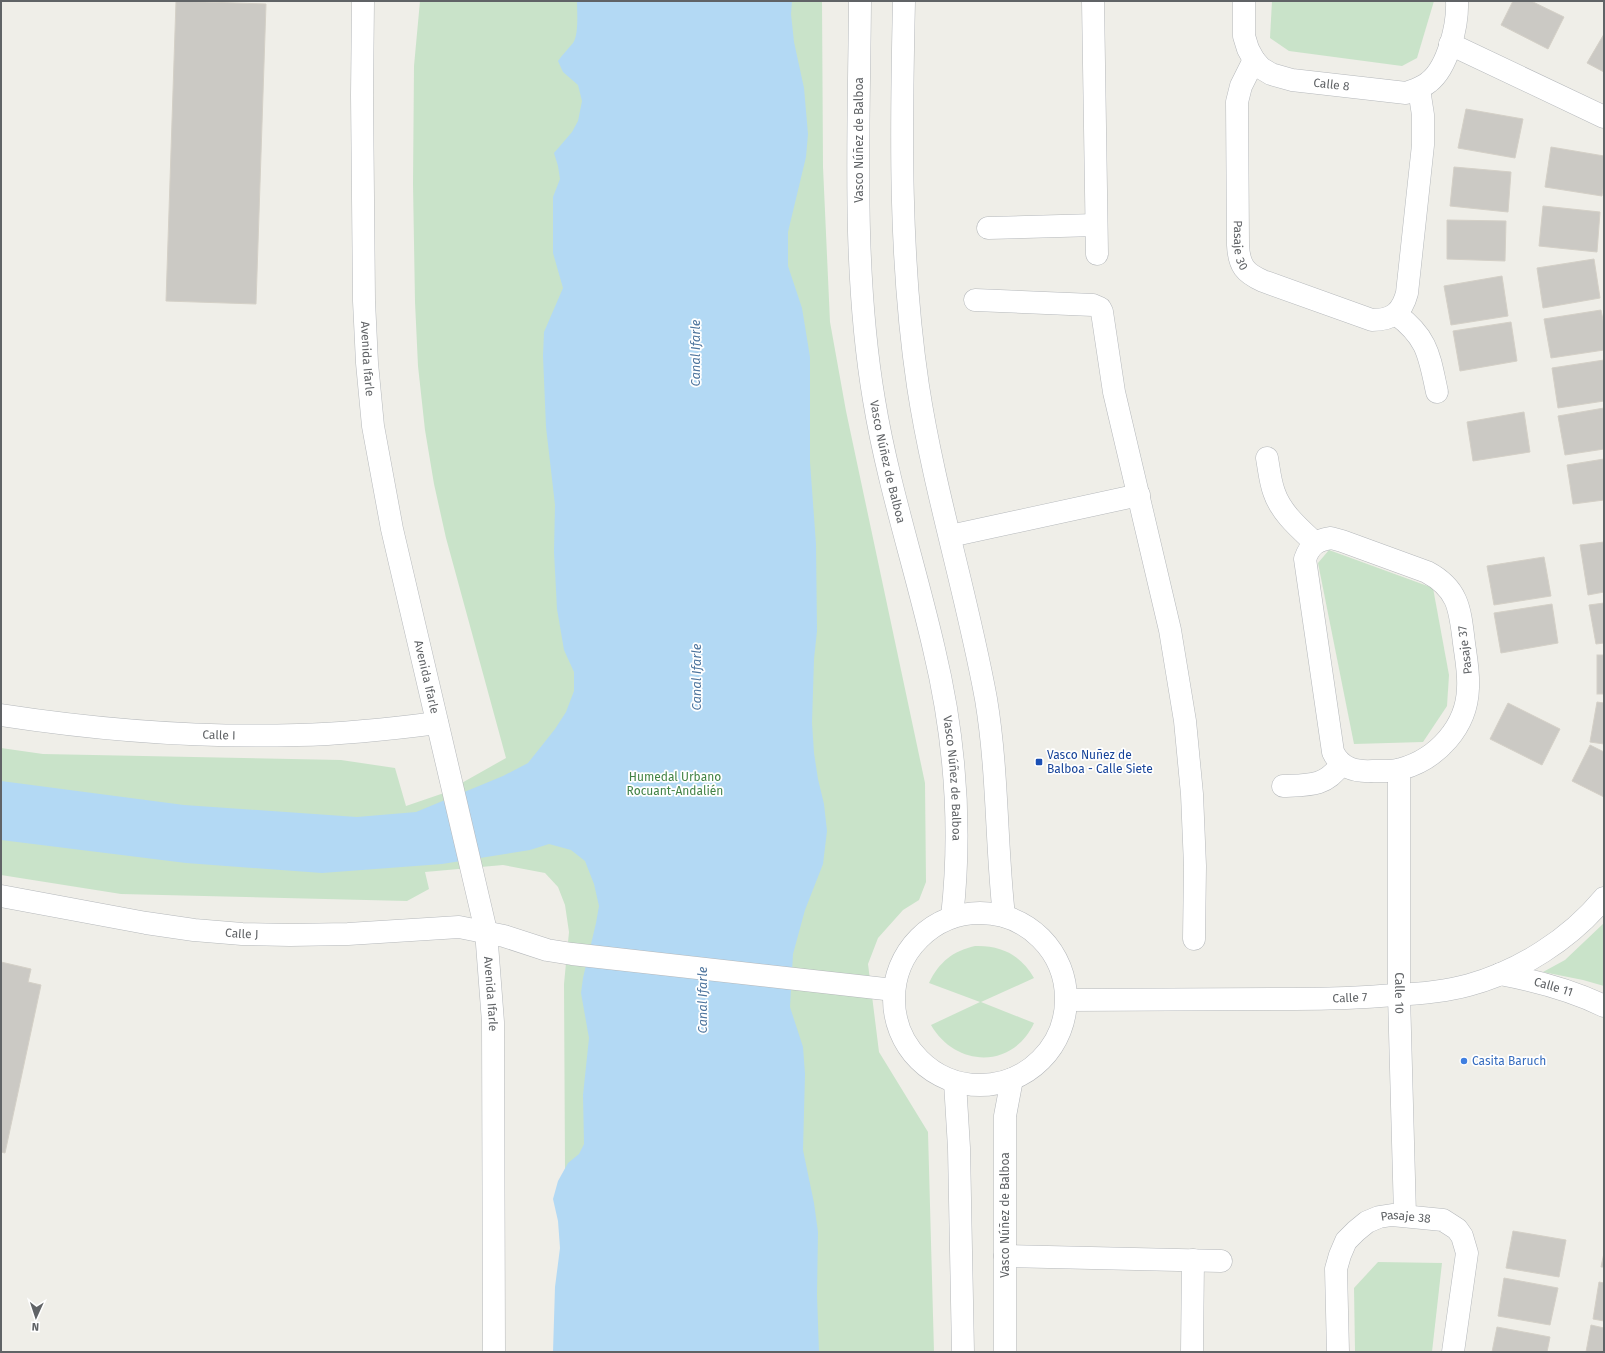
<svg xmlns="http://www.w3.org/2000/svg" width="1605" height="1353" font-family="'Fira Sans',sans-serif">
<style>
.green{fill:#c9e3c9}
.water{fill:#b3d9f4}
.building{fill:#cbc9c4;stroke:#d4d0c7}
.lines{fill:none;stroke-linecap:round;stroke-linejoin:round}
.minor-casing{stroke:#b5b8bb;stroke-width:23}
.minor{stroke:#fff;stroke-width:22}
.transit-dot{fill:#1a4fb4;stroke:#fff;stroke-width:1.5}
.shop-dot{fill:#3f7fe0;stroke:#fff;stroke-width:1.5}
.labels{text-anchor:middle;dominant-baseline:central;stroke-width:3.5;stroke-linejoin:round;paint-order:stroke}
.street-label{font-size:12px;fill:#606366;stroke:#fff}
.transit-label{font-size:12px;fill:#164399;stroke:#fff;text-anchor:start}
.park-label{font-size:12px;fill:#428345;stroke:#fff}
.shop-label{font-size:12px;fill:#366cbe;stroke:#fff;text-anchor:start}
.water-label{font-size:13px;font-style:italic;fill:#4d749d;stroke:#fff}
</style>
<rect width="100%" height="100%" fill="#efeee8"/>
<g class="green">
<path d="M420 1H822L823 167 830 322 846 411 925 783 926 882 919 900 903 910 878 938 868 964 879 1052 928 1132 934 1352H566L564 984 569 932 565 905 558 887 545 873 503 865 425 872 429 889 407 901 121 894 1 875V748L43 754 341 760 395 768 406 806 444 793 506 758 446 538 434 484 425 430 418 366 415 302 413 184 414 66Z"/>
<path d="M1272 1H1434L1417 58 1402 66 1289 51 1270 38Z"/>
<path d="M1329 550 1433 588 1449 675 1447 706 1423 742 1354 744 1318 563Z"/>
<path d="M1604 923V986L1583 980 1543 972 1565 960Z"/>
<path d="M975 946C1001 945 1021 955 1034 978L981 1002 1034 1023C1013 1069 956 1068 931 1025L980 1002 929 983C939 962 953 951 975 946Z"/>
<path d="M1378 1262 1442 1263 1432 1352H1355L1354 1288Z"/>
</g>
<path class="water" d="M577 1H792L791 14 794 42 804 88 808 134 806 157 788 232V266L802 308 810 357V462L816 544 817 631 814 659 812 723 814 753 818 779 824 804 827 831 823 864 805 910 793 954 790 1007 803 1047 805 1074 803 1150 814 1203 818 1232 817 1295 819 1352H553L555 1287 560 1248 558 1221 553 1199 558 1181 568 1163 579 1154 584 1144 583 1095 589 1038 581 993 583 978 596 923 599 906 594 884 585 861 571 850 549 844 530 850 442 864 322 873 186 863 1 840V781L184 805 357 817 416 812 503 776 528 763 555 729 566 712 574 691V672L564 650 557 609 554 552 555 505 546 427 543 356 544 332 563 288 553 253V197L560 179 558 166 554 153 572 132 578 121 582 101 578 85 563 72 558 61C563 54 568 49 573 43 579 35 577 11 577 1Z"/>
<g class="building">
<path d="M176 1 266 4 256 304 166 301Z"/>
<path d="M1513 1H1531L1564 17 1548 49 1501 25Z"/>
<path d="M1604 34V72L1587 63Z"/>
<path d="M1466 109 1523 119 1515 158 1458 148Z"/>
<path d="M1551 147 1604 156V182L1602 196 1545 187Z"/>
<path d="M1454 167 1511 172 1508 212 1450 206Z"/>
<path d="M1543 206 1600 212 1597 252 1539 246Z"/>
<path d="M1447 220 1506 221 1505 261 1447 259Z"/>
<path d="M1594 259 1600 298 1543 308 1537 268Z"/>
<path d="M1502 276 1508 316 1451 325 1444 286Z"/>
<path d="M1601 310 1604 325V350L1551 358 1544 319Z"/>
<path d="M1511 322 1517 361 1460 371 1453 331Z"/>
<path d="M1604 360V401L1558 408 1552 368Z"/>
<path d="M1604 408V449L1565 455 1558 416Z"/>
<path d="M1524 412 1530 452 1473 461 1467 422Z"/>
<path d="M1604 459V500L1573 504 1567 465Z"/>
<path d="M1604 542V592L1588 595 1580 545Z"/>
<path d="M1544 557 1551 596 1494 605 1487 566Z"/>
<path d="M1604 603V643L1596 644 1589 605Z"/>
<path d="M1552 604 1558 643 1501 653 1494 613Z"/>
<rect x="1597" y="655" width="7" height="39"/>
<path d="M1597 702 1604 703V744L1590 742Z"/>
<path d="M1508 703 1560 729 1542 765 1490 739Z"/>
<path d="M1590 745 1604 752V797L1572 781Z"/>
<path d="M1 962 31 969 28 982 41 985 5 1153 1 1152Z"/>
<path d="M1513 1231 1566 1240 1559 1277 1506 1268Z"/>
<path d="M1604 1253V1267H1601Z"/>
<path d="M1504 1278 1558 1288 1550 1325 1498 1316Z"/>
<path d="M1599 1282 1604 1283V1321L1593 1319Z"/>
<path d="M1591 1325 1604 1328V1352H1586Z"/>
<path d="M1497 1327 1550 1337 1547 1352H1492Z"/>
</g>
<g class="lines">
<g class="minor-casing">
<g id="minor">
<path id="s1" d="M363 1 362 95 364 301 367 363 373 426 392 529 486 931 493 1022 494 1352"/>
<path id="s2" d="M860 1C859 134 852 269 874 400 888 485 915 566 934 649 955 737 962 828 952 917"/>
<path d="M904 1C901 129 899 259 918 386 934 491 967 594 986 699 998 771 996 844 1004 916"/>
<path d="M1093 1 1097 254"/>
<path id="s3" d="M1244 1V36L1248 49 1254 60 1261 68 1271 74 1292 80 1406 93C1414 90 1422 88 1429 82 1448 67 1458 25 1457 1"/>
<path d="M1450 44 1604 117"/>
<path id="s4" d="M1254 60 1241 86 1237 102 1238 245C1239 266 1245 273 1263 281L1372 320C1393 320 1402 312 1407 293L1423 145V115L1419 89"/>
<path d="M988 228 1096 225"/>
<path d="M975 300 1093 305 1100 308 1102 312 1114 392 1170 630 1185 721 1192 794 1195 866 1194 939"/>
<path d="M1396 314C1428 338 1429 355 1437 392"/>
<path d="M1267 458C1269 469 1270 481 1274 492 1281 513 1299 528 1315 543"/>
<path d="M950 536 1139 495"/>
<path d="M1331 538 1342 541 1427 572C1459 589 1460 610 1464 643 1466 658 1469 673 1468 688 1467 727 1437 759 1401 769 1392 772 1382 771 1373 771 1356 772 1341 769 1333 752L1305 559C1310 545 1317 540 1331 538Z"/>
<path id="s5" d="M1 715C99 730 199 738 298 735 345 734 391 729 437 723"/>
<path id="s6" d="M1399 770V995L1405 1215"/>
<path d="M1283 786C1308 785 1326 787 1341 764"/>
<path id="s7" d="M1 896 146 923 194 930 242 934 290 935 348 934 459 927 504 936 547 950 572 954 894 990"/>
<circle cx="980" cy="999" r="86"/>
<path id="s8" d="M1500 974C1537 981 1571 990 1604 1006"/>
<path id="s9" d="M1067 1000C1142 1000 1218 1000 1294 999 1327 999 1360 998 1394 995 1419 994 1444 992 1469 985 1520 971 1570 939 1604 898"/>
<path d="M955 1082 959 1148 963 1352"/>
<path d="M1005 1256 1221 1261"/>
<path d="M1005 1352V1116L1012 1079"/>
<path d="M1192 1352 1193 1260"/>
<path id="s10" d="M1338 1352 1336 1269 1340 1255 1346 1241 1356 1231 1367 1222 1379 1217 1392 1215 1443 1220 1457 1229 1462 1236 1467 1253 1453 1352"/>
</g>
</g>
<use href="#minor" class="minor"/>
</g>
<rect class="transit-dot" x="1035" y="758" width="8" height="8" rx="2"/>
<circle class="shop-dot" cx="1464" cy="1061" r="4"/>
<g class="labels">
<g class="street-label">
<text stroke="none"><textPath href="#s3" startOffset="145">Calle 8</textPath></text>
<text transform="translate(859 140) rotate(-90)">Vasco Núñez de Balboa</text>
<text stroke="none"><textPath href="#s4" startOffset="189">Pasaje 30</textPath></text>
<text stroke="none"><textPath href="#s1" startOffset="358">Avenida Ifarle</textPath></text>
<text stroke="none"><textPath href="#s2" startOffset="463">Vasco Núñez de Balboa</textPath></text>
<text transform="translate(1465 650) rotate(-97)">Pasaje 37</text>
<text stroke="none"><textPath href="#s1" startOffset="682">Avenida Ifarle</textPath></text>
<text stroke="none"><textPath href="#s5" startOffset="219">Calle I</textPath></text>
<text stroke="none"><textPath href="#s2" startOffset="787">Vasco Núñez de Balboa</textPath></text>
<text stroke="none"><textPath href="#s7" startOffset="244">Calle J</textPath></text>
<text stroke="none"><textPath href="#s8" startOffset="55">Calle 11</textPath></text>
<text stroke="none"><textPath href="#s6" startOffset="223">Calle 10</textPath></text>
<text stroke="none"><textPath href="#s1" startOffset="1006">Avenida Ifarle</textPath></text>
<text stroke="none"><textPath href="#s9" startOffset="283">Calle 7</textPath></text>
<text transform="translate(1005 1215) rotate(-90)">Vasco Núñez de Balboa</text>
<text stroke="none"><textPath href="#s10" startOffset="181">Pasaje 38</textPath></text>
</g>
<g class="transit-label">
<text x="1047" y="755">Vasco Nuñez de<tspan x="1047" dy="14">Balboa - Calle Siete</tspan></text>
</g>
<g class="park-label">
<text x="675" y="777">Humedal Urbano<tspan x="675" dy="14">Rocuant-Andalién</tspan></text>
</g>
<g class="shop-label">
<text x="1472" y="1061">Casita Baruch</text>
</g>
<g class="water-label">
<text transform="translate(695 353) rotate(-90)">Canal Ifarle</text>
<text transform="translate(696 677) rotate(-90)">Canal Ifarle</text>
<text transform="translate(702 1000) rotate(-90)">Canal Ifarle</text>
</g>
</g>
<rect width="1605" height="1353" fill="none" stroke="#606366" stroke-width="4"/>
<g transform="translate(36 1317) rotate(183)" stroke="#ffffff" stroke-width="3" paint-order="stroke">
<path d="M0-3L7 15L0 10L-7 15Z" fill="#606366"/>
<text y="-6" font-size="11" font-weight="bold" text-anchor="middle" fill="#606366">N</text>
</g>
</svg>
